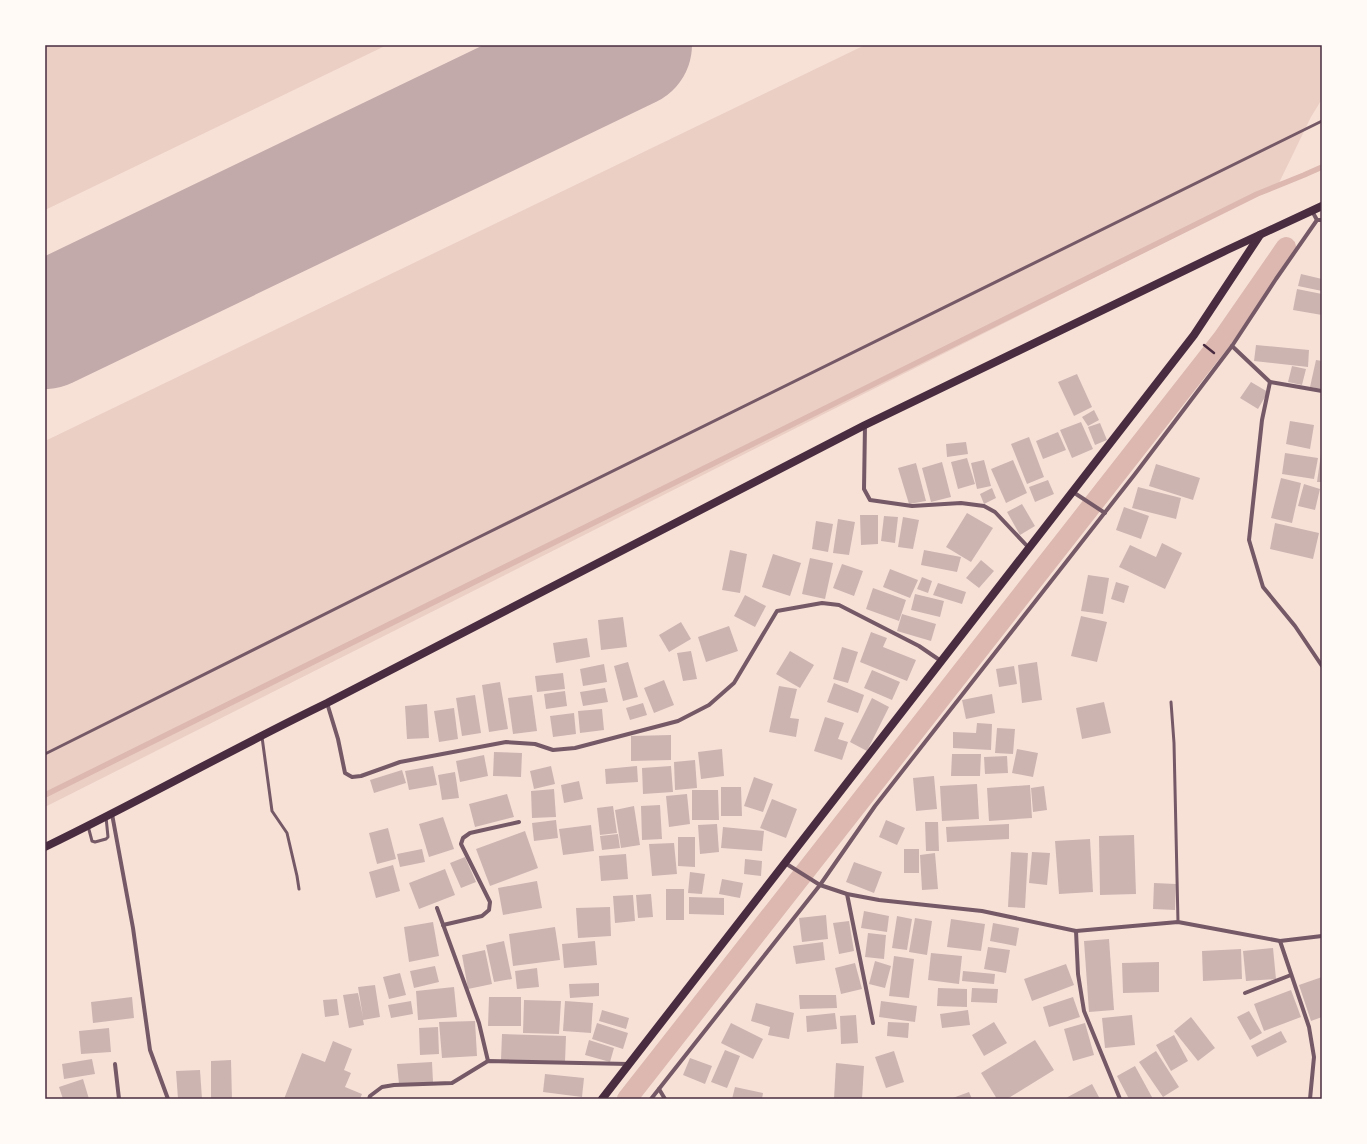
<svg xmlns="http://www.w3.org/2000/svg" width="1367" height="1144" font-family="'Fira Sans Condensed',sans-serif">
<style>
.green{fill:#ebcfc5}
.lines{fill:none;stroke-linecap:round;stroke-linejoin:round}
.stream{stroke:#dcb8b0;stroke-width:5.5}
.canal{stroke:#dcb8b0;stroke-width:20}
.runway{stroke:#c3aaaa;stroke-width:126}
.building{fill:#ccb4b1}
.path{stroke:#4a2c40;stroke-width:2.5}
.service{stroke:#755966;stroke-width:3}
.minor{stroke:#755966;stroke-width:4}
.secondary{stroke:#4a2c40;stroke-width:8}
.neatline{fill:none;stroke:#4a2c40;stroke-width:1.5}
</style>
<rect width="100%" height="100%" fill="#f7e1d7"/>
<g class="green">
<path d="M45 45H387L45 210Z"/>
<path d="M865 45H1322V99L1311 117 1278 185 45 807V441Z"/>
</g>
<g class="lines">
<path class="stream" d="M45 795 1257 194 1304 175 1322 167"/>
<path class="canal" d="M627 1099 1223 338 1286 247"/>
<path class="runway" d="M45 326 629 45"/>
</g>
<g class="building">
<path d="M1301 274 1322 279V291L1298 286Z"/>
<path d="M1297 289 1322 294V315L1293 310Z"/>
<path d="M1256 345 1309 350 1308 367 1254 361Z"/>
<path d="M1316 360 1322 361V389L1310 387Z"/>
<path d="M1292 366 1306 369 1302 385 1288 382Z"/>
<path d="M1077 374 1092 407 1074 416 1058 382Z"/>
<path d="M1251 382 1268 392 1258 409 1240 398Z"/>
<path d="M1094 410 1099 420 1088 426 1082 417Z"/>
<path d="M1290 421 1314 425 1310 449 1286 444Z"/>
<path d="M1081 422 1093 449 1072 458 1060 430Z"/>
<path d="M1100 423 1107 440 1095 445 1088 427Z"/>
<path d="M1058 432 1066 450 1043 459 1036 441Z"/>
<path d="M1029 437 1044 477 1027 484 1011 444Z"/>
<path d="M966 442 968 454 947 457 946 444Z"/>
<path d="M1285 453 1318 458 1314 479 1282 474Z"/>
<path d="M1321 454H1322V482H1317Z"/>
<path d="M967 458 975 484 958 489 951 462Z"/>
<path d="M984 460 991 486 977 489 971 463Z"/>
<path d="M1013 460 1027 493 1006 503 991 469Z"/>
<path d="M942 462 951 497 931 502 922 468Z"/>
<path d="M916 463 926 501 909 504 898 468Z"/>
<path d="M1156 464 1200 478 1193 500 1149 486Z"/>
<path d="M1281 478 1301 483 1292 523 1271 518Z"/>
<path d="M1048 480 1054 494 1035 502 1029 487Z"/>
<path d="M1304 484 1320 489 1315 510 1298 506Z"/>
<path d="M1138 487 1181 498 1176 519 1132 508Z"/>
<path d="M992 488 996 498 984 504 980 494Z"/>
<path d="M1022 504 1035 526 1020 535 1007 512Z"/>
<path d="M1124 507 1149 516 1141 539 1116 530Z"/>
<path d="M967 513 993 528 971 562 946 547Z"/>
<path d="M860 515H878V544L861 545Z"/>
<path d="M884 516 898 517 895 543 881 541Z"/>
<path d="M903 517 919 520 913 549 898 547Z"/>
<path d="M838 519 855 522 849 555 833 553Z"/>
<path d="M816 521 833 524 828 552 812 549Z"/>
<path d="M1275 523 1319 533 1313 559 1270 549Z"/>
<path d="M1162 543 1182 553 1165 589 1119 567 1130 545 1156 557Z"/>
<path d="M730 550 747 554 740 593 722 590Z"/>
<path d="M924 550 961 557 957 572 921 565Z"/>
<path d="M773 554 801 563 790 596 762 587Z"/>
<path d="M810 558 833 563 825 599 802 594Z"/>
<path d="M981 560 994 571 979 588 966 578Z"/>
<path d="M842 564 863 571 854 596 833 588Z"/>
<path d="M890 569 918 580 910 598 883 587Z"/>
<path d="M1088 575 1109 578 1103 614 1081 611Z"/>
<path d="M922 577 932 581 928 593 917 589Z"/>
<path d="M1116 582 1129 586 1124 603 1111 599Z"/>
<path d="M938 583 966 592 962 604 933 595Z"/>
<path d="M873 588 906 600 899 621 866 609Z"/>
<path d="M915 594 944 601 940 617 911 610Z"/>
<path d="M745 595 766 606 755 627 734 616Z"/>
<path d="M902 614 936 624 931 641 897 631Z"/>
<path d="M1081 616 1107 622 1097 662 1071 656Z"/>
<path d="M623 617 627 647 601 650 598 620Z"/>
<path d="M681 622 691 639 669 652 659 635Z"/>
<path d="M729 626 738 651 706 662 698 637Z"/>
<path d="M871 632 887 638 883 647 916 660 907 681 860 662Z"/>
<path d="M587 638 590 657 556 663 553 643Z"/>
<path d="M842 647 858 652 848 683 833 679Z"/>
<path d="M691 651 697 679 683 681 677 653Z"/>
<path d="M790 651 814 665 800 688 776 674Z"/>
<path d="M628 662 638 697 623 701 614 666Z"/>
<path d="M1037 662 1042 700 1022 703 1018 665Z"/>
<path d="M604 664 607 682 583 686 580 669Z"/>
<path d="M1014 666 1017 684 999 687 996 669Z"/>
<path d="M872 670 900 682 892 700 864 688Z"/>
<path d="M563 673 565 689 537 692 535 676Z"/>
<path d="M664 680 674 705 654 713 644 688Z"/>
<path d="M500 682 508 729 489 732 482 685Z"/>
<path d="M834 683 864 695 858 713 827 702Z"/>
<path d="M779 686 797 689 790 718 799 719 796 737 769 732Z"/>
<path d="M605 688 608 702 583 706 580 692Z"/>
<path d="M565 691 567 706 546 709 544 694Z"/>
<path d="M992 694 995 713 966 719 962 700Z"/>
<path d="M475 695 481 733 462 736 456 698Z"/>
<path d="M532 695 537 731 513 734 508 698Z"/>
<path d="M872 698 889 707 867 751 850 742Z"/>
<path d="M1104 702 1111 733 1082 739 1076 708Z"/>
<path d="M643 703 647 715 630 720 626 708Z"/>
<path d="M427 704 429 738 407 739 405 706Z"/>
<path d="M454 708 458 739 439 742 434 711Z"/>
<path d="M602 709 604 730 580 733 578 711Z"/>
<path d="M574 713 576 734 553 737 550 716Z"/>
<path d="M825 717 844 723 838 739 848 742 842 760 814 751Z"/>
<path d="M977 723 992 724 991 750 953 748V732L976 733Z"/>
<path d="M997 728 1015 729 1013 754 995 753Z"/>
<path d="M671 735V760L631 761V736Z"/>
<path d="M722 749 724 776 701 779 698 752Z"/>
<path d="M1017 749 1038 753 1033 777 1012 773Z"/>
<path d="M494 752 522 753 521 777 493 776Z"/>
<path d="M952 754H981L980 776H951Z"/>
<path d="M484 755 488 776 460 782 456 761Z"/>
<path d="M1007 756 1008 773 985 774 984 757Z"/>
<path d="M695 760 697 788 675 790 674 762Z"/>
<path d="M433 766 437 785 409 790 405 771Z"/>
<path d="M551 766 555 784 534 789 530 771Z"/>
<path d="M637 766 638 782 606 784 605 769Z"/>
<path d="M671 766 673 792 643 794 642 768Z"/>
<path d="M402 770 406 783 374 793 370 780Z"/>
<path d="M455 772 459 798 442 800 438 775Z"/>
<path d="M934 776 937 809 916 811 913 778Z"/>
<path d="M754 777 773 784 763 812 744 806Z"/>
<path d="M579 781 583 799 564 803 561 785Z"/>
<path d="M977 784 979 819 942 821 940 786Z"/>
<path d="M1030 785 1032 818 989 821 987 788Z"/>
<path d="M1044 786 1047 810 1033 812 1031 788Z"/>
<path d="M721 787H741L742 816H721Z"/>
<path d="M554 789 556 817 532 818 531 791Z"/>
<path d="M692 790H718L719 820H692Z"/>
<path d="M507 794 514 817 475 827 469 804Z"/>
<path d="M687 794 690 824 669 827 666 796Z"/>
<path d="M772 799 797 809 786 838 760 828Z"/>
<path d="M660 805 662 839 642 840 641 806Z"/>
<path d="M613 806 617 833 600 835 597 808Z"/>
<path d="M634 806 640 845 621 848 615 810Z"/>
<path d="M443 817 454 849 429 857 419 824Z"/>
<path d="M556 820 558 838 534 841 532 823Z"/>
<path d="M886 820 905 828 897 845 879 837Z"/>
<path d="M925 822H938L939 851H926Z"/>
<path d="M717 824 719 852 700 854 698 825Z"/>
<path d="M1009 824V839L947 842 946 827Z"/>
<path d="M591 825 594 851 563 855 559 829Z"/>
<path d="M723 827 764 831 762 851 721 848Z"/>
<path d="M388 828 396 859 377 864 369 833Z"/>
<path d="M525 831 538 868 490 886 476 849Z"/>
<path d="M618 834 620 848 602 850 600 836Z"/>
<path d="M1134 835 1136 894 1100 895 1099 836Z"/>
<path d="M678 837H695V867L678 866Z"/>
<path d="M1090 839 1093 892 1059 894 1055 841Z"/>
<path d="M674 843 677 874 652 876 649 844Z"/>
<path d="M422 849 425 862 400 867 397 854Z"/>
<rect x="904" y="849" width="15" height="24"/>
<path d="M1011 852 1028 853 1025 908 1008 907Z"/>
<path d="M1032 852 1050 853 1047 885 1029 883Z"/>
<path d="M935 853 938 889 922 890 920 855Z"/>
<path d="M626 854 628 879 601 881 599 856Z"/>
<path d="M465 857 476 882 461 888 450 863Z"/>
<path d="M745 859 762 861 761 876 744 874Z"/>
<path d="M854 862 882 872 874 893 846 882Z"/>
<path d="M393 865 400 891 376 898 369 872Z"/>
<path d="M445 869 455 895 419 909 409 883Z"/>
<path d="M690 872 705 874 702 894 688 893Z"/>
<path d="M722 879 743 883 740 898 719 894Z"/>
<path d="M537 881 542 908 503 915 498 888Z"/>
<path d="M1154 883 1176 884 1175 910 1153 909Z"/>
<rect x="666" y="889" width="18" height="31"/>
<path d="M651 894 653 917 638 918 636 895Z"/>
<path d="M633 895 635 921 615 923 613 896Z"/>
<path d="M689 897 724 898V915L689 914Z"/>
<path d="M610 907 611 936 578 938 576 908Z"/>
<path d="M864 911 889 916 887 932 861 928Z"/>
<path d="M826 915 828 939 802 942 799 918Z"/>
<path d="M897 916 912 919 907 950 892 948Z"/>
<path d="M915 918 932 921 927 955 909 952Z"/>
<path d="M951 919 985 924 981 951 947 947Z"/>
<path d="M849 921 854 951 839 954 833 923Z"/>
<path d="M433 922 439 956 409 962 404 927Z"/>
<path d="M993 923 1019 928 1016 946 990 941Z"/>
<path d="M555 927 560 960 513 966 509 934Z"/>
<path d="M868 933 886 935 884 959 865 957Z"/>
<path d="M1109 939 1114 1010 1089 1012 1084 941Z"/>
<path d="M504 941 512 979 494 982 486 945Z"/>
<path d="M595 941 597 965 564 968 562 944Z"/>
<path d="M823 942 825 960 796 964 793 946Z"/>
<path d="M988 947 1010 950 1006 973 984 969Z"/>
<path d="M1273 948 1276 979 1246 981 1243 951Z"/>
<path d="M1241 949 1242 979 1203 981 1202 951Z"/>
<path d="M485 950 492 984 468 989 462 955Z"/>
<path d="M931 953 962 956 959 984 928 980Z"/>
<path d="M894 956 914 959 909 998 889 996Z"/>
<path d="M875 961 891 966 885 988 869 984Z"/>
<path d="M1159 962V992L1123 993 1122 963Z"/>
<path d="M855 963 862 989 841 994 835 968Z"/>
<path d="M1066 964 1074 985 1032 1001 1024 979Z"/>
<path d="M435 966 439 982 414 988 410 971Z"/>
<path d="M537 968 539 987 517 989 515 971Z"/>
<path d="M963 971 995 974 994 984 962 981Z"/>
<path d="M400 973 406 995 389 999 383 977Z"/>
<path d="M1322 977V1017L1311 1021 1299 985Z"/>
<path d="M599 983V996L570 998 569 984Z"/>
<path d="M375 985 380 1017 363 1020 364 1025 349 1028 343 995 358 993 363 1017 358 987Z"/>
<path d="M454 987 457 1017 418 1020 416 991Z"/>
<path d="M938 988 967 989V1007L937 1006Z"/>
<path d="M972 988 998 989 997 1003 971 1002Z"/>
<path d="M1291 990 1301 1017 1264 1031 1254 1004Z"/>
<path d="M799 995H836L837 1008 800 1009Z"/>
<path d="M132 997 134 1018 93 1023 91 1002Z"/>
<path d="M489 997H521V1026H488Z"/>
<path d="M1073 997 1080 1017 1049 1027 1043 1007Z"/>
<path d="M337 999 339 1015 325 1017 323 1000Z"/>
<path d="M524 1000 561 1001 559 1034 523 1033Z"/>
<path d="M411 1001 413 1014 391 1018 388 1005Z"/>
<path d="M565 1001 593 1003 591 1033 563 1031Z"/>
<path d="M881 1001 917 1006 915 1022 879 1017Z"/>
<path d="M756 1003 794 1013 789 1039 768 1035 770 1027 751 1021Z"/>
<path d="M602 1010 629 1018 626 1029 599 1021Z"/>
<path d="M968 1010 970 1025 942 1028 940 1014Z"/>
<path d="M1249 1011 1262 1033 1250 1040 1237 1017Z"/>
<path d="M835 1013 837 1029 807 1032 806 1016Z"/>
<path d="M856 1015 858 1043 841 1044 840 1016Z"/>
<path d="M1132 1015 1135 1045 1105 1048 1102 1018Z"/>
<path d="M1191 1017 1215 1048 1198 1061 1174 1031Z"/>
<path d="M475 1021 477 1056 442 1058 439 1022Z"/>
<path d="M888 1022 909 1023 908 1038 887 1036Z"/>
<path d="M994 1022 1007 1043 984 1056 972 1035Z"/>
<path d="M597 1023 628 1033 623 1049 592 1039Z"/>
<path d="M731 1023 763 1039 753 1059 721 1043Z"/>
<path d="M1085 1023 1094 1055 1073 1061 1064 1029Z"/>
<path d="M438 1027 439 1054 420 1055 419 1028Z"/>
<path d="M109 1028 111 1052 81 1054 79 1031Z"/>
<path d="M1281 1031 1287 1042 1257 1057 1251 1046Z"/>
<path d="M502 1034 566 1036 565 1062 501 1060Z"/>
<path d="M1174 1035 1188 1061 1171 1071 1156 1045Z"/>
<path d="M589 1040 614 1048 610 1062 585 1055Z"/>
<path d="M1035 1040 1054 1070 1007 1099H997L981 1073Z"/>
<path d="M333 1041 352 1049 344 1070 351 1073 345 1087 362 1094 360 1099H284L302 1053 325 1062Z"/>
<path d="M725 1050 740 1056 727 1088 711 1082Z"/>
<path d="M894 1051 904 1082 886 1088 875 1057Z"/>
<path d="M1156 1051 1179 1087 1163 1097 1139 1062Z"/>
<path d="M690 1058 712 1066 705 1084 683 1075Z"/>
<path d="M92 1059 95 1074 64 1079 62 1064Z"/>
<path d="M231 1060 232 1099H211V1061Z"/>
<path d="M432 1062 433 1082 399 1084 397 1064Z"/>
<path d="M836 1063 864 1066 862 1099H834Z"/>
<path d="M1135 1066 1153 1099H1129L1117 1076Z"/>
<path d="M200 1070 202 1099H178L176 1071Z"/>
<path d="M545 1074 584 1078 582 1097 543 1092Z"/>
<path d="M83 1079 89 1099H63L59 1087Z"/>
<path d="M1092 1084 1100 1099H1064Z"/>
<path d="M735 1087 763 1093 762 1099H732Z"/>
<path d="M969 1092 972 1099H950Z"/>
</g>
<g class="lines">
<path class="path" d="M1204 345 1214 353"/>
<g class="service">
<path d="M1171 702 1174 743 1178 922"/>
<path d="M262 737 272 811 287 833 297 876 299 889"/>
<path d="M45 754 467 543 1322 121"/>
<path d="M88 826 92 841 95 842 106 839 108 837 106 817"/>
</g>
<g class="minor">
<path d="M1312 211 1317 220H1322"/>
<path d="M1232 346 1270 382 1322 391"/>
<path d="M1270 382 1262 420 1249 540 1263 587 1295 626 1322 666"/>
<path d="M865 425 864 489 870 500 912 506 961 503 984 506 995 512 1029 548"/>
<path d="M1073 492 1105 513"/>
<path d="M327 703 338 739 345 773 352 777 361 776 400 762 506 742 535 744 553 750 575 748 678 721 709 705 734 683 777 611 822 603 839 605 919 646 941 661"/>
<path d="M112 814 133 928 150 1050 168 1099"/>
<path d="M785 863 820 885 847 894 879 900 982 911 1076 931 1178 922 1280 941 1322 936"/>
<path d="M847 894 873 1023"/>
<path d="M437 908 479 1023 488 1061"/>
<path d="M443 925 482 916 489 910 490 902 461 844 463 838 470 833 519 822"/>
<path d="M1076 931 1078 974 1084 1011 1120 1099"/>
<path d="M1280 941 1309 1027 1314 1057 1310 1099"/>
<path d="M1245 993 1291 975"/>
<path d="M115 1064 119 1099"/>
<path d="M659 1089 665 1099"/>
<path d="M369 1099 370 1096 382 1087 394 1085 452 1083 488 1061 629 1064"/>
<path d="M651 1099 820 885 875 806 1135 474 1232 346 1276 279 1317 220"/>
</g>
<g class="secondary">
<path d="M45 847C140 801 232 749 327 703L865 425 1227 250 1322 206"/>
<path d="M602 1099 1194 335 1260 235"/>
</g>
</g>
<rect width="1367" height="1144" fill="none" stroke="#fffaf5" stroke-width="92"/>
<rect x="46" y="46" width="1275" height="1052" class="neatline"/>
</svg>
